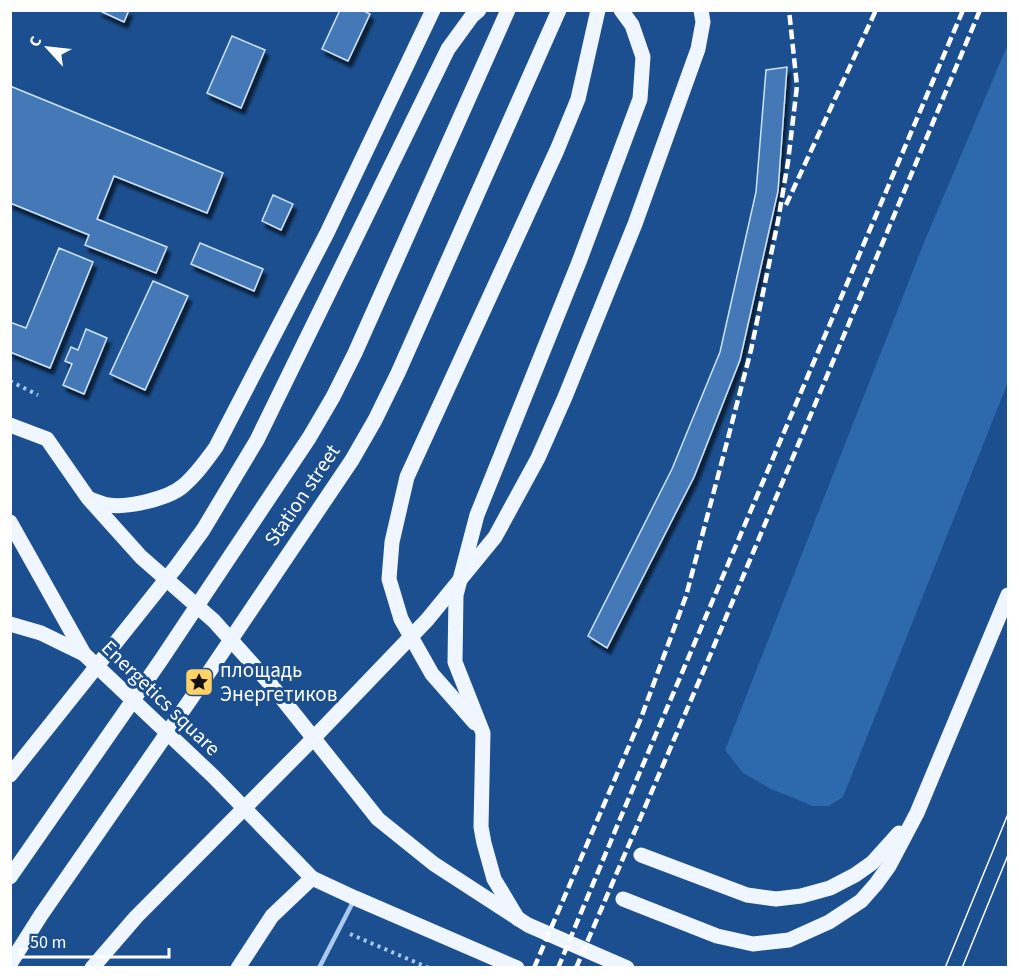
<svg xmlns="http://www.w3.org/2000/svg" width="1019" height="978" font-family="'Source Sans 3',sans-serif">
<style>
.green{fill:#2e69ad}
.building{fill:#4478b7;stroke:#cfe3fa;stroke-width:1.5;filter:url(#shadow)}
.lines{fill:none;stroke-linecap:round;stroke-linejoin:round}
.path{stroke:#a9c9ee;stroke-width:4;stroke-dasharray:3 4.5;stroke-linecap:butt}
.service{stroke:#a9c9ee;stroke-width:4.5}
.primary{stroke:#f0f6ff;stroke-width:15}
.tram{stroke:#fff;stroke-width:1.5}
.rail{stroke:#fff;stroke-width:4.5;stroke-dasharray:10 4.5;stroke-linecap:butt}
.labels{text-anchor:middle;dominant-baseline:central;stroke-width:6;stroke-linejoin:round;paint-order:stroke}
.street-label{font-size:21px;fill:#fff;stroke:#1b4f8f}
.poi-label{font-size:21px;fill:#fff;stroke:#1b4f8f;text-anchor:start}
</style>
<defs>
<filter id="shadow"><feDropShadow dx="3.5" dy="6" stdDeviation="1.5" flood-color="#0009"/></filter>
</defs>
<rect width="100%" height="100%" fill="#1b4f8f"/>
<path class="green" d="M1008 44V382L843 797 829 806H813L771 789 743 773 725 750 925 240Z"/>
<g class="building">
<path d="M98 10H129L124 22Z"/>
<path d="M340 10H362L370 14 348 61 322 49Z"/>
<path d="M232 36 265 50 241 108 207 93Z"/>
<path d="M787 67 778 191 740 360 694 477 607 648 588 636 672 469 720 352 756 192 766 70Z"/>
<path d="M10 86 223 173 207 213 114 176 97 219 167 247 156 273 85 245 89 235 10 203Z"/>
<path d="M273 195 293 204 281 230 262 221Z"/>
<path d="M200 243 263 269 254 291 191 264Z"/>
<path d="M59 248 93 262 50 368 10 352V322L26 328Z"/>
<path d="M153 281 188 296 145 390 110 374Z"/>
<path d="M86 329 107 338 84 394 63 385 72 364 65 361 71 347 78 350Z"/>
</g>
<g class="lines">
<g class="path">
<path d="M10 381 38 395"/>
<path d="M350 934 429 968"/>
</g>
<path class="service" d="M319 968 354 900"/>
<g class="primary">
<path d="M10 425 47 439 88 498 141 557 214 621 272 686 378 819 434 864 528 925 627 968"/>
<path d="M90 499C96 501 102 504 108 505 127 508 168 499 183 486 196 475 206 461 216 447L327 233 433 10"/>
<path d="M10 522 84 654 213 776 312 878 355 898 517 968"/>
<path d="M10 624 41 633 84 654"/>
<path d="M475 723 432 674 401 619 389 579 392 542 407 477 557 150 578 99 598 10"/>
<path d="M10 775 176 567 203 530 257 440 448 49 472 16 479 10"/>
<path d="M641 855 747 895 776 899 801 896 830 888 855 875 872 863 899 833"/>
<path d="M10 877 161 660 309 438 333 397 355 353 508 10"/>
<path d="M623 899 717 936 753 944 789 940 829 922 861 901 876 884 889 866 917 813 1008 595"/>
<path d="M518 919 494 879 484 843 481 827 483 733 455 662 456 595 477 515 579 262 640 99 643 57 632 25 621 10"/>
<path d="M10 964 41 915 197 690 352 460 375 420 398 373 559 10"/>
<path d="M92 968 136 917 304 748 427 620 495 537 538 458 565 397 635 224 698 49 703 22 701 10"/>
<path d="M238 968 272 916 312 878"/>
</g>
<g class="tram">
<path d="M945 968 1008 814"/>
<path d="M962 968 1008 855"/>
</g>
<g class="rail">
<path d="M786 205 876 10"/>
<path d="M534 968 641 718 686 596 722 461 751 350 778 221 788 162 797 86 789 10"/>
<path d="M558 968 620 819 963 10"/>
<path d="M576 968 706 665 980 10"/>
</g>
</g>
<defs>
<g id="sight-square" transform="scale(1.5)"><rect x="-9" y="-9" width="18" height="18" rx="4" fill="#ffd166" stroke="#1b4f8f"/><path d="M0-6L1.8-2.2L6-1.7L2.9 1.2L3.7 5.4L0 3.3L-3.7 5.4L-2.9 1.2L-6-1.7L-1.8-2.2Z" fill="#111"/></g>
</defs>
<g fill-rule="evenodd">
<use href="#sight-square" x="199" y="682"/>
</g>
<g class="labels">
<g class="street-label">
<text transform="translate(302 495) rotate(-56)">Station street</text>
<text transform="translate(161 698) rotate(44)">Energetics square</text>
</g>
<g class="poi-label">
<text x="220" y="670">площадь<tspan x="220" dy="24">Энергетиков</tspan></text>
</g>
</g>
<rect width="1019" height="978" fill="none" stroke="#ffffff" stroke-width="24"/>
<g transform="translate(48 48) rotate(297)" stroke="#1b4f8f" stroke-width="4.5" paint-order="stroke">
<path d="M0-4.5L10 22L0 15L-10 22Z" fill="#ffffff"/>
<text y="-9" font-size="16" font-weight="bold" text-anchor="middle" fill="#ffffff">С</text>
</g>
<path d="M21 948v9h148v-9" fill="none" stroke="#ffffff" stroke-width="3"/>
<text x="30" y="948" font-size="18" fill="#ffffff" stroke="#1b4f8f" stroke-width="4.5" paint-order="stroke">50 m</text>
</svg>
